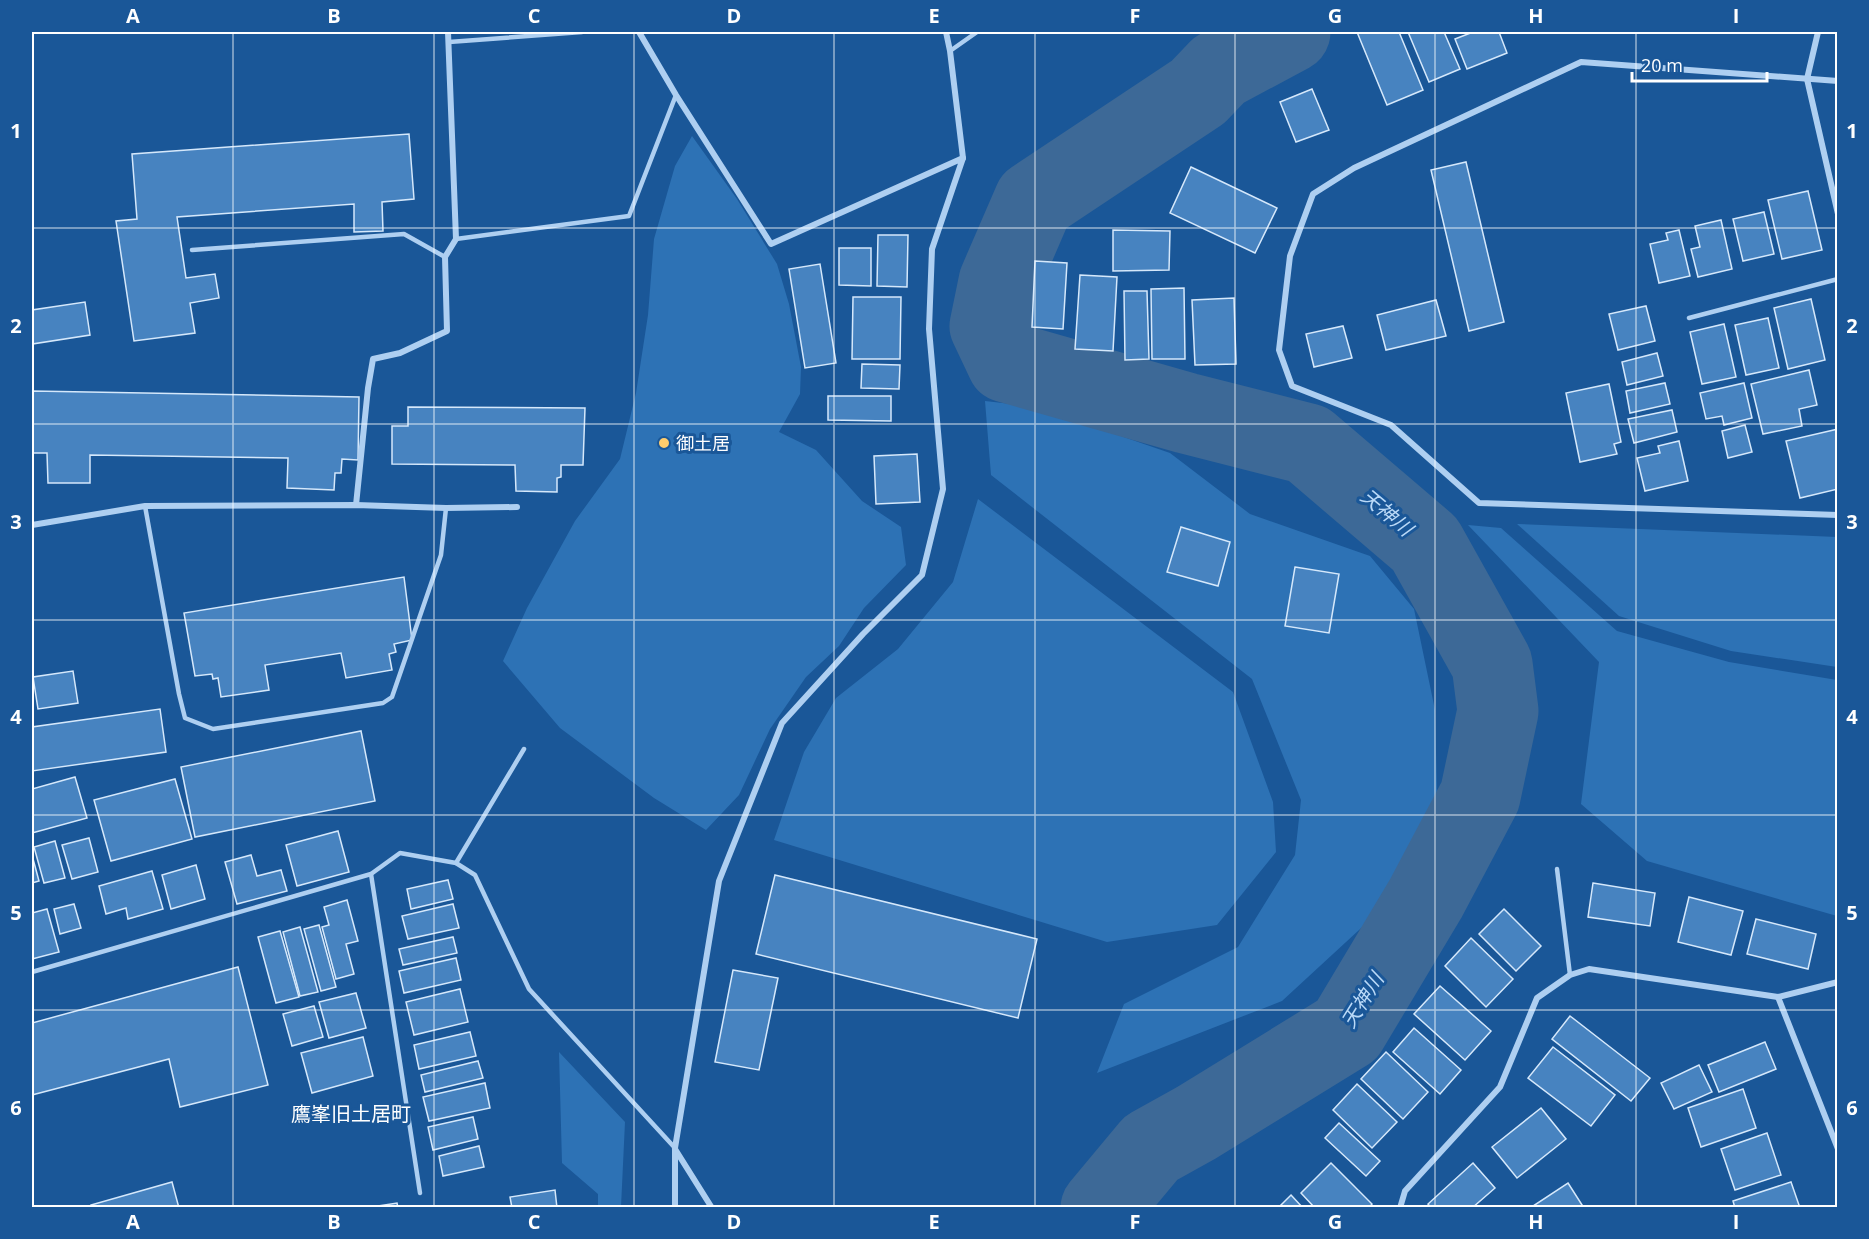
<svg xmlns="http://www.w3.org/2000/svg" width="1869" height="1239" font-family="'Open Sans','Noto Sans JP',sans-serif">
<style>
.green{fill:#2d72b5}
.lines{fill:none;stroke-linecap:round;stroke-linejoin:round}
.river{stroke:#3d6997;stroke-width:81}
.building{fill:#4783c0;stroke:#d5e8fb;stroke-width:1.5}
.lane{stroke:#aecff1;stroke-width:4.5}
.street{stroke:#aecff1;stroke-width:6}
.grid{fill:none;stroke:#fff;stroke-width:1.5;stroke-opacity:0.55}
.poi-dot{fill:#ffcd6d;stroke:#1a5798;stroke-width:2}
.labels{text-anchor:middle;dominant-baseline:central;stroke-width:6;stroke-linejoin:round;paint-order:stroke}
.poi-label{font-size:18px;fill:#fff;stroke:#1a5798;text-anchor:start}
.water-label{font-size:20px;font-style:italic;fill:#bad9f7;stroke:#1a5798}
.neighbourhood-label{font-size:20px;fill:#fff;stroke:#1a5798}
.neatline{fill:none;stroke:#fff;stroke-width:2}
.grid-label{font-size:20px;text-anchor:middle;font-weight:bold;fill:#fff}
</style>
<rect width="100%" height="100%" fill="#1a5798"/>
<g class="green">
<path d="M692 136 737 199 777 264 789 304 801 367 800 394 779 432 816 450 862 501 901 527 906 565 864 608 839 646 806 677 770 729 739 795 706 830 654 798 560 728 503 661 527 608 575 521 620 459 636 393 648 315 654 239 675 166Z"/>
<path d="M985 401 1037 407 1170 453 1250 514 1370 556 1414 609 1435 710 1437 793 1397 895 1282 1001 1097 1073 1124 1004 1238 947 1295 855 1301 800 1252 679 991 475Z"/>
<path d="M978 499 1233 692 1273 802 1276 852 1217 925 1107 942 774 840 804 752 836 698 898 649 953 582Z"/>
<path d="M1517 524 1837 537V667L1731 651 1619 616Z"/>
<path d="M1468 525 1501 528 1617 631 1729 662 1837 680V916L1647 861 1581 804 1599 662Z"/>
<path d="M559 1052 625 1122 621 1207H598V1194L562 1163Z"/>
</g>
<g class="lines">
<path class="river" d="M1101 1208 1151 1148 1196 1123 1347 1030 1426 898 1480 796 1498 711 1492 664 1425 544 1308 444 1186 413 1007 362 990 326 999 282 1034 201 1198 92 1219 70 1290 32"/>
</g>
<g class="building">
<path d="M1357 32H1399L1423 90 1387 105Z"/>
<path d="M1408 32H1444L1460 69 1429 82Z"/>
<path d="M1473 32H1499L1507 53 1467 69 1455 39Z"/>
<path d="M1312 89 1329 130 1296 142 1280 102Z"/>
<path d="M409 134 414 199 382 202 383 231 354 232V204L177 217 186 278 215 274 219 298 190 303 195 333 134 341 116 221 137 219 132 154Z"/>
<path d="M1466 162 1504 322 1469 331 1431 170Z"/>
<path d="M1191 167 1277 208 1255 253 1170 213Z"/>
<path d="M1808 191 1822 250 1782 259 1768 200Z"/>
<path d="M1764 212 1774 254 1743 261 1733 219Z"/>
<path d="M1721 220 1732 269 1698 277 1691 249 1700 247 1695 226Z"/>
<path d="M1113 230 1170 231 1169 270 1113 271Z"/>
<path d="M1679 230 1690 276 1659 283 1650 244 1668 240 1666 233Z"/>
<path d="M878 235H908L907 287 877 286Z"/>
<path d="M839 248H871V286L839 285Z"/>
<path d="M1035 261 1067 263 1063 329 1032 327Z"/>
<path d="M820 264 836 363 805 368 789 269Z"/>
<path d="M1080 275 1117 277 1113 351 1075 349Z"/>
<path d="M1184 288 1185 359H1152L1151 289Z"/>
<path d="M1124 291H1147L1149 359 1125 360Z"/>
<path d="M853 297H901L900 359H852Z"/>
<path d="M1234 298 1236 364 1195 365 1192 300Z"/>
<path d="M1811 299 1825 360 1788 369 1774 308Z"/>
<path d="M1436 300 1446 336 1386 350 1377 315Z"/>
<path d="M85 302 90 335 32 344V310Z"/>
<path d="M1646 306 1655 341 1618 350 1609 314Z"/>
<path d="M1768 318 1779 368 1746 375 1735 325Z"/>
<path d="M1724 324 1736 377 1702 384 1690 332Z"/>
<path d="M1343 326 1352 358 1314 367 1306 334Z"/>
<path d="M1657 353 1663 376 1627 385 1622 362Z"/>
<path d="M862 364 900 365 899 389 861 388Z"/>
<path d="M1809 370 1817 405 1799 409 1802 426 1763 434 1751 384Z"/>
<path d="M1665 383 1670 404 1630 413 1626 391Z"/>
<path d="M1744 383 1752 418 1724 425 1722 416 1706 419 1700 393Z"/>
<path d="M1609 384 1621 442 1614 444 1617 454 1580 462 1566 393Z"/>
<path d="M32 391 359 397 358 460 342 459 341 473H335L334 490 287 488 288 458 90 455V483H48L47 453H32Z"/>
<path d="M828 396H891V421L828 420Z"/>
<path d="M408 407 585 408 583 465H561V477L557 478V492L516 491 515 465 392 464V426H408Z"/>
<path d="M1672 410 1677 432 1634 443 1628 419Z"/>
<path d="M1745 425 1752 452 1728 458 1722 431Z"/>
<path d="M1838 429V489L1800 498 1786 441Z"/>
<path d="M1679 441 1688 481 1645 491 1637 458 1660 453 1658 446Z"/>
<path d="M917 454 920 502 876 504 874 456Z"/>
<path d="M1181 527 1230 542 1218 586 1167 572Z"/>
<path d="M1295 567 1339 574 1329 633 1285 626Z"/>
<path d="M404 577 412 640 394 644 396 652 389 654 392 670 346 678 341 653 265 665 269 690 221 697 218 678 213 679 212 674 195 676 184 613Z"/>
<path d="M73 671 78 703 38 709 33 677Z"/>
<path d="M160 709 166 752 32 771V727Z"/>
<path d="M361 731 375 801 195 837 181 767Z"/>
<path d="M75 777 87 818 32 833V789Z"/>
<path d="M175 779 192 839 111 861 94 800Z"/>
<path d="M338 831 349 872 297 886 286 845Z"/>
<path d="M89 838 98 872 72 879 62 845Z"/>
<path d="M55 841 65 878 44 883 34 847Z"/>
<path d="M32 855 39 881 32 883Z"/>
<path d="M251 855 257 876 281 870 287 891 237 904 225 862Z"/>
<path d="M196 865 205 899 171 909 162 875Z"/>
<path d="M152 871 163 909 128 919 126 908 106 914 99 886Z"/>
<path d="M775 875 1037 939 1018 1018 756 954Z"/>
<path d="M448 880 453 899 411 909 407 889Z"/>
<path d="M1593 883 1655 893 1650 926 1588 917Z"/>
<path d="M1689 897 1743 911 1731 955 1678 942Z"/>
<path d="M347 900 358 941 346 944 354 974 336 979 322 927 329 925 324 907Z"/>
<path d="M74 904 81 928 60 934 54 909Z"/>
<path d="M453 904 459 928 408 939 402 916Z"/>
<path d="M47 909 59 952 32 959V913Z"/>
<path d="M1504 909 1541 946 1516 971 1479 934Z"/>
<path d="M1756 919 1816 934 1808 969 1747 954Z"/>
<path d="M319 925 336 987 321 991 304 929Z"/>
<path d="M300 927 318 992 300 996 283 932Z"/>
<path d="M280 931 299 997 276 1003 258 937Z"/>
<path d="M453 937 457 953 403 965 399 949Z"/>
<path d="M1471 938 1513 979 1486 1007 1445 966Z"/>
<path d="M456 958 461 980 404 993 399 971Z"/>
<path d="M238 967 268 1085 180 1107 169 1059 32 1095V1023Z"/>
<path d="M733 970 778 978 759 1070 715 1062Z"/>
<path d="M1440 986 1491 1031 1465 1060 1414 1014Z"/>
<path d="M460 989 468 1022 414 1035 406 1002Z"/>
<path d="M356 993 366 1028 329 1038 319 1002Z"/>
<path d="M314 1006 323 1037 292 1046 283 1014Z"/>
<path d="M1570 1016 1650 1078 1631 1101 1552 1039Z"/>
<path d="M1414 1028 1461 1070 1440 1094 1393 1052Z"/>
<path d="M470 1032 476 1056 419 1069 414 1045Z"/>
<path d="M363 1037 373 1076 312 1093 301 1053Z"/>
<path d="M1765 1042 1776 1069 1719 1092 1708 1065Z"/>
<path d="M1553 1047 1615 1095 1591 1126 1528 1078Z"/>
<path d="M1386 1052 1428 1092 1403 1119 1361 1079Z"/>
<path d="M478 1061 483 1078 425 1092 421 1075Z"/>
<path d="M1699 1065 1712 1092 1674 1109 1661 1083Z"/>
<path d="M485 1083 490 1108 429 1121 423 1097Z"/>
<path d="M1357 1084 1397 1122 1372 1148 1333 1110Z"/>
<path d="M1743 1089 1756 1128 1701 1147 1688 1108Z"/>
<path d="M1541 1108 1566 1139 1517 1178 1492 1147Z"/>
<path d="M473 1117 478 1139 433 1150 428 1127Z"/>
<path d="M1339 1123 1380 1161 1366 1176 1325 1138Z"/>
<path d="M1767 1133 1781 1175 1735 1190 1721 1149Z"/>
<path d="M479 1146 484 1167 443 1176 439 1156Z"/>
<path d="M1331 1163 1372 1204 1369 1208H1315L1301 1193Z"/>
<path d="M1473 1163 1495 1188 1472 1208H1431L1428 1204Z"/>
<path d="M172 1182 179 1208H92L91 1205Z"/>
<path d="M1791 1182 1800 1208H1735L1733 1201Z"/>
<path d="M1568 1183 1584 1208H1530Z"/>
<path d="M555 1190 557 1208H512L510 1197Z"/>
<path d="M1291 1195 1303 1208H1278Z"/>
<path d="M397 1203 398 1208H372V1207Z"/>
</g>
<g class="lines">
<g class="lane">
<path d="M449 42 582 32"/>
<path d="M950 51 977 32"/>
<path d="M456 239 629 216 676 95"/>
<path d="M192 250 404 234 445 257"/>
<path d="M1689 318 1838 279"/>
<path d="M145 506 179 694 185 718 213 729 383 703 392 697 441 555 446 508"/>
<path d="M456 863 524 749"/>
<path d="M1557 869 1570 975"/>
<path d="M371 874 420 1193"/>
<path d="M32 972 371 874 400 853 456 863 475 875 529 989 675 1148"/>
</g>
<g class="street">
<path d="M639 32 676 95 771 244 963 158 932 249 929 329 943 489 922 575 863 634 782 723 719 881 675 1148V1208"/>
<path d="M946 32 950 51 963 158"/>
<path d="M1818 32 1807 79 1838 214"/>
<path d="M1838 81 1581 62 1354 168 1313 194 1290 256 1279 350 1292 386 1391 425 1479 503 1838 515"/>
<path d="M356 505 368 388 373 359 400 353 447 331 445 257 456 239 448 32"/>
<path d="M32 525 145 506 356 505 446 508 517 507"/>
<path d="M1778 997 1838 1149"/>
<path d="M675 1149 712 1208"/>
<path d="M1400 1208 1405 1191 1500 1087 1537 998 1570 975 1589 969 1778 997 1838 982"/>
</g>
</g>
<path class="grid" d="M233 32V1208M434 32V1208M634 32V1208M834 32V1208M1035 32V1208M1235 32V1208M1435 32V1208M1636 32V1208M32 228H1838M32 424H1838M32 620H1838M32 815H1838M32 1010H1838"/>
<circle class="poi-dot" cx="664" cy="443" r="6"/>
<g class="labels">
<g class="poi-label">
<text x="676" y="443">御土居</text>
</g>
<g class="water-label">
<text transform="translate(1387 512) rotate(40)">天神川</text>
<text transform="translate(1362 1000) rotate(-58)">天神川</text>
</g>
<g class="neighbourhood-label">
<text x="351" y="1113">鷹峯旧土居町</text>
</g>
</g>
<rect width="1869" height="1239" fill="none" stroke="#1a5798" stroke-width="66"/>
<path d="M1632 72v9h135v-9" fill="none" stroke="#ffffff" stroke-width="3"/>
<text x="1641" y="72" font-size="18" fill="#ffffff" stroke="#1a5798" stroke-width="4.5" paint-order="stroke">20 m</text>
<rect x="33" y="33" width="1803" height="1173" class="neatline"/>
<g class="grid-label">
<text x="133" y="23">A</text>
<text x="334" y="23">B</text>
<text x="534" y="23">C</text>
<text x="734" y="23">D</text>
<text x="934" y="23">E</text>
<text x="1135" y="23">F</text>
<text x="1335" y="23">G</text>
<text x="1536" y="23">H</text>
<text x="1736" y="23">I</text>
<text x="16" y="138">1</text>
<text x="1852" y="138">1</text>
<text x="16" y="333">2</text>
<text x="1852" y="333">2</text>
<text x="16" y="529">3</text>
<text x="1852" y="529">3</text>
<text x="16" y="724">4</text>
<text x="1852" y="724">4</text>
<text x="16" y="920">5</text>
<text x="1852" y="920">5</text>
<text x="16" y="1115">6</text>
<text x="1852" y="1115">6</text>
<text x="133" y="1229">A</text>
<text x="334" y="1229">B</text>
<text x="534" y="1229">C</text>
<text x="734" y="1229">D</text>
<text x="934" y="1229">E</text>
<text x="1135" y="1229">F</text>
<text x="1335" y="1229">G</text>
<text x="1536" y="1229">H</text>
<text x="1736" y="1229">I</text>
</g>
</svg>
